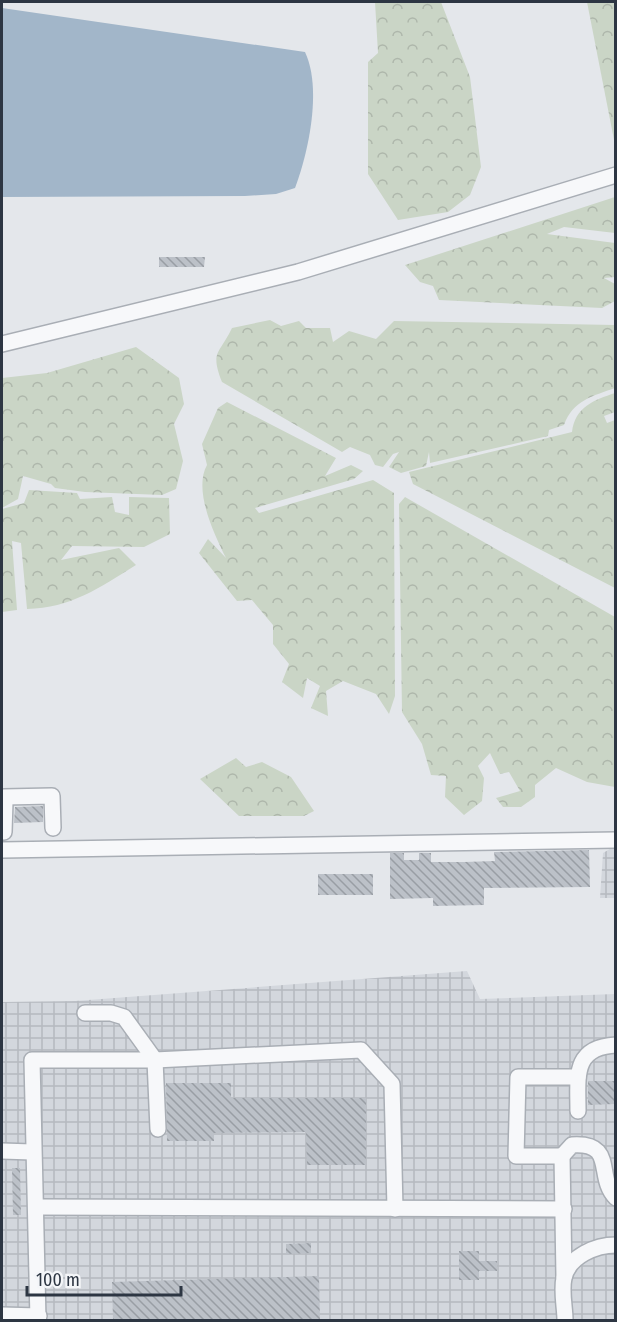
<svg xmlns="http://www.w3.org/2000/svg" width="617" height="1322" font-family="'Fira Sans Condensed',sans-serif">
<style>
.industrial{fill:url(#industrial-grid)}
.forest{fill:url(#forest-crowns)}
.water{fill:#a2b6c9}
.building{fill:url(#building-back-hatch)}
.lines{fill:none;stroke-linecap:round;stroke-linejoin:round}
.minor-casing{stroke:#a9aeb5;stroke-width:18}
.minor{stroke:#f7f8fa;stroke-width:15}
</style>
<defs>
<pattern id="industrial-grid" width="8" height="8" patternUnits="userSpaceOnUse" patternTransform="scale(1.5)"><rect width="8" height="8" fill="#d3d7dd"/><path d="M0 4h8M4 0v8" fill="none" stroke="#b5b9bf"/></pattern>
<pattern id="forest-crowns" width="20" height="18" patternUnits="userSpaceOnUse" patternTransform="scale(1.5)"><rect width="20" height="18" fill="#cad5c6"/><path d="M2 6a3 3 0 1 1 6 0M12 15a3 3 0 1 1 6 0" fill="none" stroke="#aeb7ab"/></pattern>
<pattern id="building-back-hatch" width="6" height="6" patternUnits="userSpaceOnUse" patternTransform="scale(1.5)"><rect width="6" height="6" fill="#bcc1c8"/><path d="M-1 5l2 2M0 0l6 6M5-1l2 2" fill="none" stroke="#999ea4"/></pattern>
</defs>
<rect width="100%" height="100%" fill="#e4e7eb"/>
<g class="industrial">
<path d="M615 846V898H600L603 853Z"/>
<path d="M467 971 480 999 615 994V1320H2V1002L75 1001Z"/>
</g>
<g class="forest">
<path d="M375 2H441L470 77 481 167 470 195 448 212 398 220 368 174V62L378 53Z"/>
<path d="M587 2H615V145Z"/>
<path d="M615 197V233L564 227 547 234 615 243V277L604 278 615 284V301L602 308 439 300 433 286 420 282 405 265Z"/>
<path d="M270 320 281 326 299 321 306 328H330L333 342 349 331 376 339 394 321 615 325V388C593 396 573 400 564 425L549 430 548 436 430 463 429 452 426 466 401 473 389 467 399 452 393 454 383 467 375 465 370 455 350 447 342 452 222 382C210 351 219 355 232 328Z"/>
<path d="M136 347 179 378 184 404 174 424 183 461 176 489 162 495 85 492 55 488 51 484 23 476 18 499 2 508V378L47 373Z"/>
<path d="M615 393V412L604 416 607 423 615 420V588L413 484 409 472 572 432C575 407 594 400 615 393Z"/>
<path d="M227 402 336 458 325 476 351 465 363 471 354 479 255 508 259 513 373 480 394 493 395 696 389 714 376 694 343 681 326 691 328 716 311 708 320 686 307 678 303 698 282 682 289 664 273 644V625L252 600 237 601 199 553 208 539 226 558C214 534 193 490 207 465L202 444 218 408Z"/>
<path d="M29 490 77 493 80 499 112 497 115 512 129 515V497L169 498 170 534 144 547 72 546 61 560 119 548 136 565C99 588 71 608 27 609L21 543 12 541 17 610 2 612V509L24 503Z"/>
<path d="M405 497 615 617V787L587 782 556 768 535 785V797L521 807H503L496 798 520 791 509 772 500 774 490 753 478 766 484 778 482 801 464 815 445 797 446 776 431 775 422 744 402 712 399 504Z"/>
<path d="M236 758 246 767 262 762 291 777 314 811 304 816H239L200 779Z"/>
</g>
<path class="water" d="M2 8 305 52C322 88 309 151 295 188L276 194 245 196 2 197Z"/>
<g class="building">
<path d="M159 257H205L204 267H159Z"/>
<path d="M43 806V822L14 823 15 807Z"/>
<path d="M589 850 590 887 484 888V905L433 906V898L390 899V853H404V860H419V853H431V862H464L495 861 494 852Z"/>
<rect x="318" y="874" width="55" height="21"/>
<path d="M588 1081H615V1104L588 1105Z"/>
<path d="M166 1083H231V1098H366V1165H307L306 1132 214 1133V1141H167Z"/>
<path d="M12 1168H20L21 1215H13Z"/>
<path d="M311 1243V1253L286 1254V1244Z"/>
<path d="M459 1251H479V1261H497V1271H479V1280H459Z"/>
<path d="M319 1276 320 1320H113L112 1282Z"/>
</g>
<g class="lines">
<g class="minor-casing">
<g id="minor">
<path d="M2 344 298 272 616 175"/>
<path d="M2 802H5L4 797 52 796 53 828"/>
<path d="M4 832 5 802"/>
<path d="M2 850 616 840"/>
<path d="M85 1013H111L124 1017 155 1060 158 1129"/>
<path d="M578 1111C578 1078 572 1047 616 1045"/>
<path d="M2 1151 32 1152"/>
<path d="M562 1156 572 1145C617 1142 595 1177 616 1198"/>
<path d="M36 1207 564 1209"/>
<path d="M564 1277 562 1156H516L518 1077H578"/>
<path d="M2 1315 39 1316"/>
<path d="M38 1320 32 1060H155L361 1050 392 1084 395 1209"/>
<path d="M565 1320C565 1308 561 1291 564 1278 569 1256 596 1245 616 1245"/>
</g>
</g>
<use href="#minor" class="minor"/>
</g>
<rect width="617" height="1322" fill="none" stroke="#2d3643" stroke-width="6"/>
<path d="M27 1286v9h154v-9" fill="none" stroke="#2d3643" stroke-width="3"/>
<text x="36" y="1286" font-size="18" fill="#2d3643" stroke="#f4f6f9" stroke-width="4.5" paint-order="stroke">100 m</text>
</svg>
